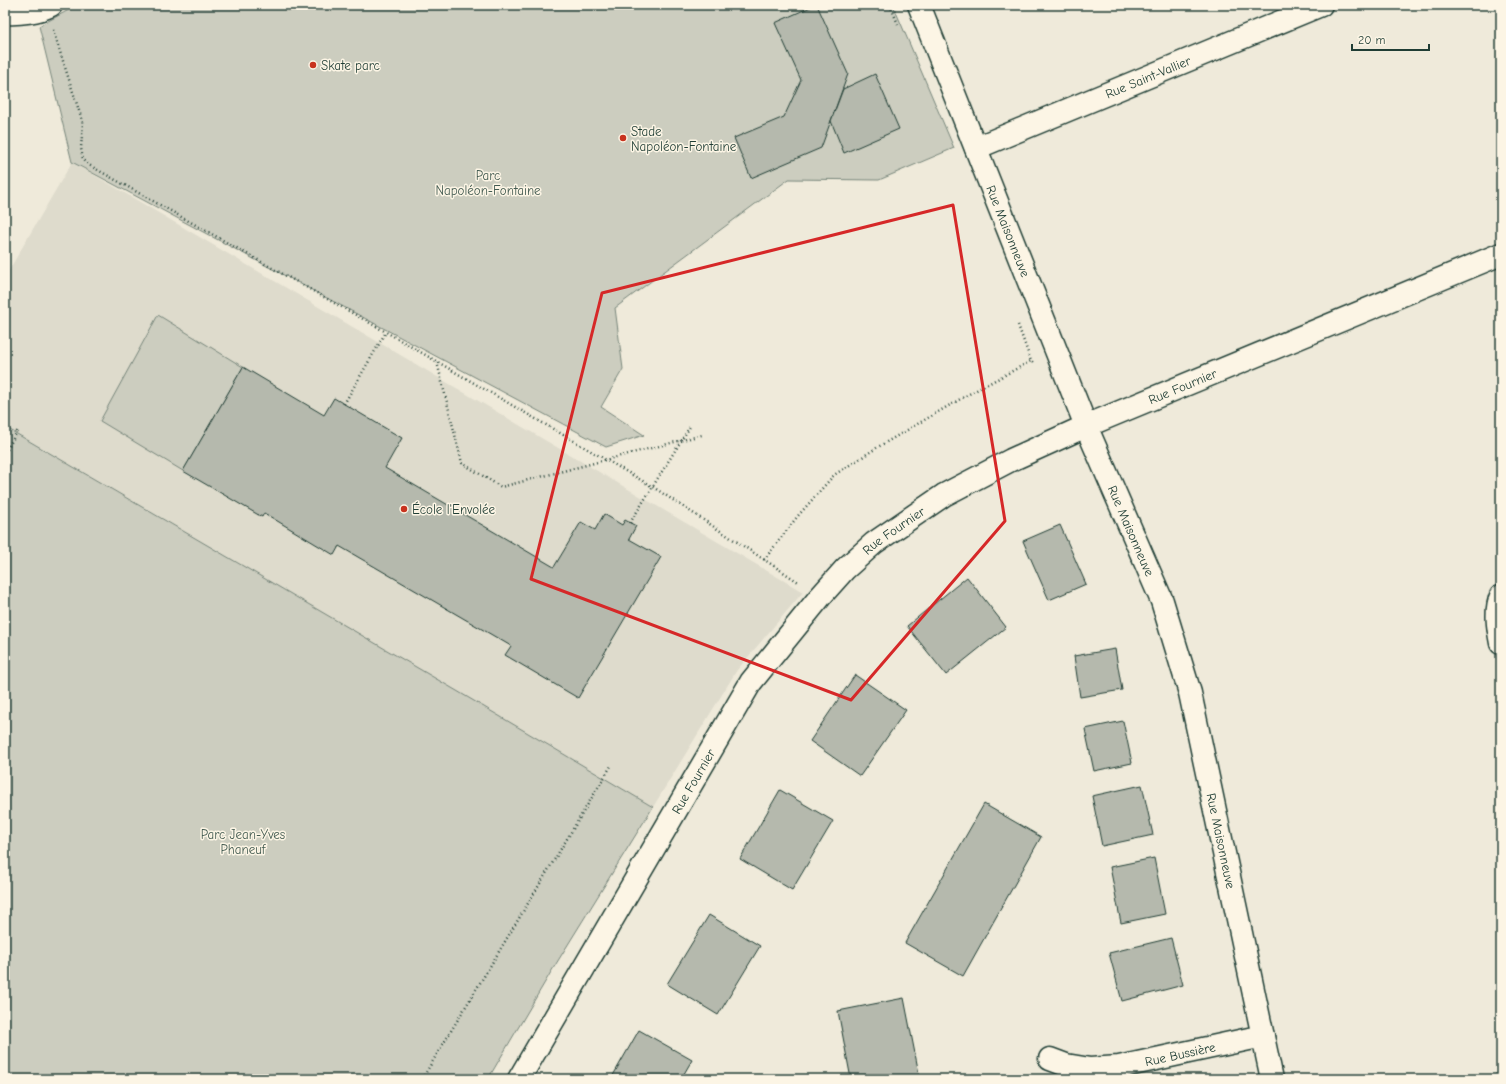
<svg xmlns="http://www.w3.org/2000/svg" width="1506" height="1084" font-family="'Comic Neue',sans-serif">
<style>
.built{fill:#dedbcc}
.green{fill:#cccdbf;stroke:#76857a}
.building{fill:#b5b9ad;stroke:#1f3d34}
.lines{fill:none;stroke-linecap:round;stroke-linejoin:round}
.street-casing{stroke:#1f3d34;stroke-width:25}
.path{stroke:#1f3d34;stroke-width:2.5;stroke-dasharray:1 3;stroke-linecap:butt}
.street{stroke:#fcf5e5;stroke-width:22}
.marked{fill:none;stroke:#d62828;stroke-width:3;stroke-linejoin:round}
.poi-dot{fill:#c8321e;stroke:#fcf5e5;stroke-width:1.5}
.labels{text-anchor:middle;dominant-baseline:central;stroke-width:3;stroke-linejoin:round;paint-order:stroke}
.poi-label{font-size:13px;fill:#1f3d34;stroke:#fcf5e5;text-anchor:start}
.street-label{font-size:13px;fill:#1f3d34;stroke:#fcf5e5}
.park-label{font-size:13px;fill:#425a50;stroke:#fcf5e5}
</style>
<rect width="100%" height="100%" fill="#efeada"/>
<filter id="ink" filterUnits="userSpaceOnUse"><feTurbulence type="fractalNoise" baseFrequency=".025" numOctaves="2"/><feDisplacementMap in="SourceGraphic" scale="8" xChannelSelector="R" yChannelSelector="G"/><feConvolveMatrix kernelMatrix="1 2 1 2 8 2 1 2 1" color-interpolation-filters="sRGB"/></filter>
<g filter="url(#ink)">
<path class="built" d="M72 162 803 592 737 670 653 807 5 427V277Z"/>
<g class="green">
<path d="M78 5H893L954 148 879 180 789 179 615 308 623 369 601 407 644 435 606 447 72 162 39 26Z"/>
<path d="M158 315 243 367 183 471 100 421Z"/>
<path d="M5 427 457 691 653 807 551 972 488 1079H5Z"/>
</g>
<g class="building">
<path d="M815 5H817L848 74 821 148 751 178 734 138 784 117 801 80 775 23Z"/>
<path d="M875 74 899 129 844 153 831 121 843 89Z"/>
<path d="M243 367 324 415 334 398 402 438 385 468 554 567 581 522 595 530 604 514 622 525 625 520 636 526 629 539 661 557 578 698 505 655 511 646 339 546 334 555 264 513 262 517 183 471Z"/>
<path d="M1060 525 1086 584 1049 600 1023 541Z"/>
<path d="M967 577 1006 627 946 675 907 626Z"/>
<path d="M1115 649 1122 690 1080 697 1074 656Z"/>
<path d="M855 675 906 710 860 776 810 741Z"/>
<path d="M1123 721 1132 763 1094 771 1085 729Z"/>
<path d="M1142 785 1153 835 1102 846 1092 796Z"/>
<path d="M780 790 833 821 792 890 740 859Z"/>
<path d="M984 804 1041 837 963 976 905 943Z"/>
<path d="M1154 858 1165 914 1121 923 1110 867Z"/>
<path d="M709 915 760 946 718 1015 667 984Z"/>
<path d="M1171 938 1183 985 1122 1001 1109 953Z"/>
<path d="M904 998 920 1079H851L838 1011Z"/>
<path d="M639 1030 692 1060 681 1079H611Z"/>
</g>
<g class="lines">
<g class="street-casing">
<g id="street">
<path id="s1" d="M919 5 1086 426 1162 601 1190 693 1272 1079"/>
<path d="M5 13C19 14 38 12 51 5"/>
<path id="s2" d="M976 148 1321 5"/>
<path d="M1501 596C1495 610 1498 628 1501 643"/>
<path id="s3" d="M1050 1059 1066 1065 1090 1069 1119 1067 1263 1036"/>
<path id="s4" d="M519 1079 751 682 820 597 845 569 874 543 944 495 1011 460 1086 426 1501 254"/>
</g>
</g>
<g class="path">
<path d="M890 5 898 24"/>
<path d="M53 30 83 123 81 148 83 160 89 165 386 332 653 487 800 583"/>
<path d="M1018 325 1031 361 1034 364"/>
<path d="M437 362 462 463 501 487 702 435"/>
<path d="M344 404 386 332"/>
<path d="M5 453 18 430"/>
<path d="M630 523 691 425"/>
<path d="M764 560 797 517 834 475 878 447 969 394 1031 361"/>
<path d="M422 1079 611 766"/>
</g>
<use href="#street" class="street"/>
</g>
</g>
<path class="marked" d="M953 205 1005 521 851 700 531 579 602 293Z"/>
<g class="poi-dot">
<circle cx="313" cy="65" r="4"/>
<circle cx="623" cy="138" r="4"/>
<circle cx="404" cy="509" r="4"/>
</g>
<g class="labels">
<g class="poi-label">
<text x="321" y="65">Skate parc</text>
<text x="631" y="131">Stade<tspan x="631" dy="15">Napoléon-Fontaine</tspan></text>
<text x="412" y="509">École l'Envolée</text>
</g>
<g class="street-label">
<text stroke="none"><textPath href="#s2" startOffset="186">Rue Saint-Vallier</textPath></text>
<text stroke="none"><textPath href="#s1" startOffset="243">Rue Maisonneuve</textPath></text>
<text stroke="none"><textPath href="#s4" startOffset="993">Rue Fournier</textPath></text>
<text stroke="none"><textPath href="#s4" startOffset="669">Rue Fournier</textPath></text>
<text stroke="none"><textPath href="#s1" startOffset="567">Rue Maisonneuve</textPath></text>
<text stroke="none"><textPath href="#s4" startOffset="345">Rue Fournier</textPath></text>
<text stroke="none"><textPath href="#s1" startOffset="891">Rue Maisonneuve</textPath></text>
<text stroke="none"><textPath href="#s3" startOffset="133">Rue Bussière</textPath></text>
</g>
<g class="park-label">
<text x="488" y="175">Parc<tspan x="488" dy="15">Napoléon-Fontaine</tspan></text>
<text x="243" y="834">Parc Jean-Yves<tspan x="243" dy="15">Phaneuf</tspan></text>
</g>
</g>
<rect width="1506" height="1084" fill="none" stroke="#fcf5e5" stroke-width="20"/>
<rect x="10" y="10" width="1486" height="1064" fill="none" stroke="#1f3d34" stroke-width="1.5" filter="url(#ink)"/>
<path d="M1352 44v6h77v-6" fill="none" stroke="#1f3d34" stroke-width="2"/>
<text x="1358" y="44" font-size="12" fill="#1f3d34" stroke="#fcf5e5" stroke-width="3" paint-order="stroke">20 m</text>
</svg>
